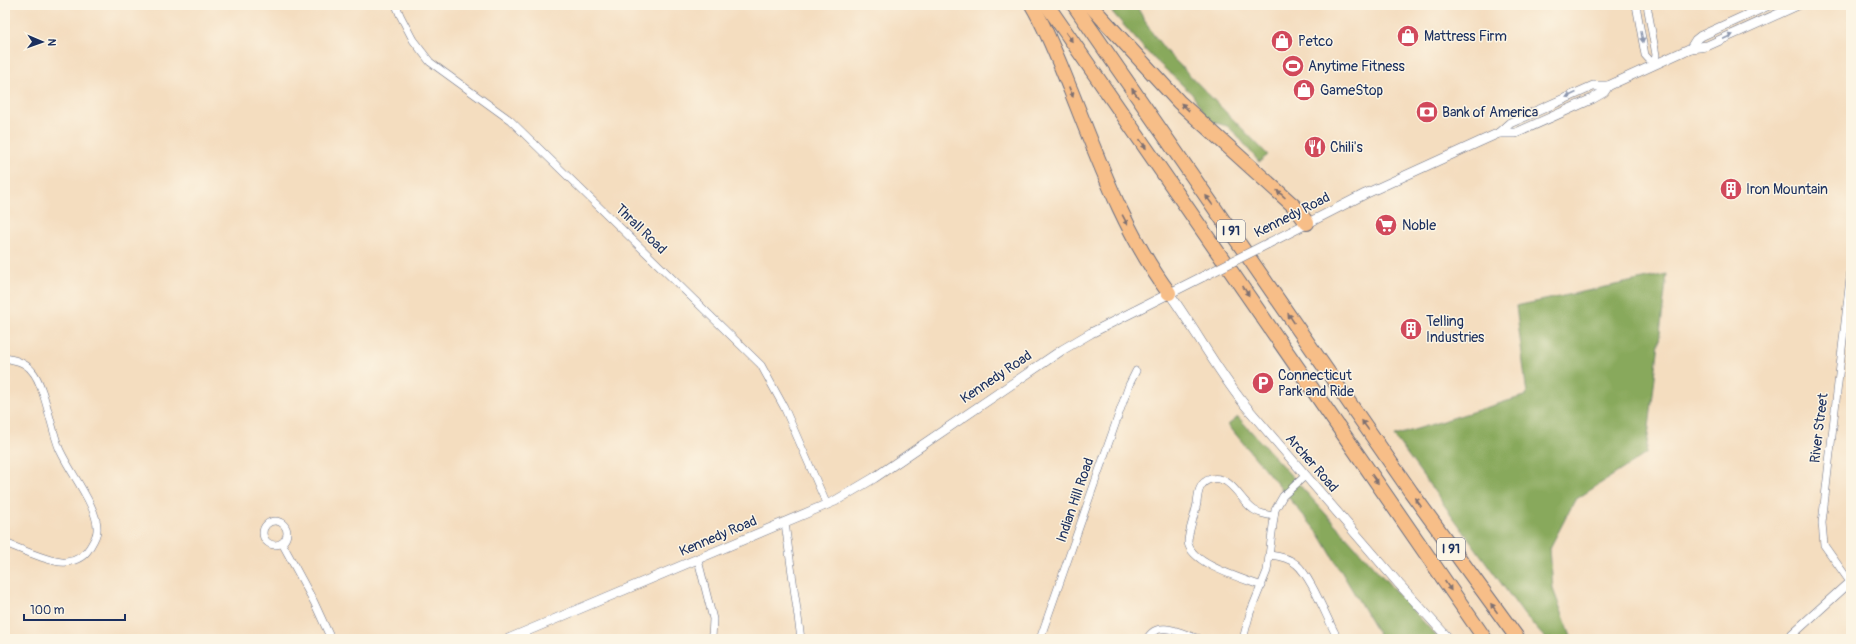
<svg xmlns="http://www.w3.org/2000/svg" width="1856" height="644" font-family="Pangolin,sans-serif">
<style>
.forest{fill:#88a95c;stroke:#526c5d}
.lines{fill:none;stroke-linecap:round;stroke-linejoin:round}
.minor-casing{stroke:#676c80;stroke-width:8}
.tertiary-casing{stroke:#676c80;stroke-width:10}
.motorway-casing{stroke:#676c80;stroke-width:16}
.minor{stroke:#fff;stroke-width:7}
.tertiary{stroke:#fff;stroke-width:9}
.motorway{stroke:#f7be88;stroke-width:14}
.tertiary-bridge-casing{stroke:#676c80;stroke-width:10;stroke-linecap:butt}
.tertiary-bridge{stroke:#fff;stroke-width:9}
.oneway{fill:#7e6f71}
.oneway2{fill:#8d97ae}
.labels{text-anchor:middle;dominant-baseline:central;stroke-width:3;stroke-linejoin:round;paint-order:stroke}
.shield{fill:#fcf5e5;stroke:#5e6a86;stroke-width:1}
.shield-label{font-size:13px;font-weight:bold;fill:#1b2f5e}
.poi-label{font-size:14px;fill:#1b2f5e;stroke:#fcf5e5;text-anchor:start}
.street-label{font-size:14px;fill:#1b2f5e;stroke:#fcf5e5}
</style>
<rect width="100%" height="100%" fill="#fcf5e5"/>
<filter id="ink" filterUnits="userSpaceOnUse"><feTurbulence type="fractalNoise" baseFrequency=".025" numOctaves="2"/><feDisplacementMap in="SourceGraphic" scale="8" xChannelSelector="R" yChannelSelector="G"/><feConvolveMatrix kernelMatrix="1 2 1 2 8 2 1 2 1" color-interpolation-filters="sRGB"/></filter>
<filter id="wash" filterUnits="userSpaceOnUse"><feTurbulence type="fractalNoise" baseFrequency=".012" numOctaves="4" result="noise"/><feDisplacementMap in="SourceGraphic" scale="16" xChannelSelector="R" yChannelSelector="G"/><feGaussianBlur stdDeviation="0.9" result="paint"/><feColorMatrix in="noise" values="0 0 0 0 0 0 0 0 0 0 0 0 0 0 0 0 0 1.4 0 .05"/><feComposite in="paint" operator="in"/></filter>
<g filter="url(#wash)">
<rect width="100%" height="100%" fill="#f4ddbf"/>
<g class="forest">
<path d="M1106 5H1136L1150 30 1166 51 1268 155 1259 162 1237 135 1227 126 1209 121 1192 94 1148 53Z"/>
<path d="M1667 274 1646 454 1575 500 1550 548 1553 589 1572 639H1546L1525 616 1394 436 1527 395 1516 306Z"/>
<path d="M1238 417 1439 639H1378L1379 635 1319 534 1228 425Z"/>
</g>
</g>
<g filter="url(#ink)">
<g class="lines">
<g class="minor-casing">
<g id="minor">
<path d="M396 5 400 15 413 40 430 62 510 120 761 365 784 407 827 505"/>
<path d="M1636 5 1645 55 1654 65 1656 55 1647 5"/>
<path d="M5 358C15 360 25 362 32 371 44 384 51 428 59 448 68 470 99 508 97 530 97 536 93 542 90 547 85 556 76 561 66 562 53 564 18 548 5 543"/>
<circle cx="275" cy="533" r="12"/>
<path d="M785 523 801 639"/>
<path d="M282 543 314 602 331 639"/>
<path d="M1270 555C1279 556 1289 558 1296 564 1310 575 1326 616 1335 633L1336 639"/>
<path d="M698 560 713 619 712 639"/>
<path d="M1850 582 1824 545 1822 523 1851 270"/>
<path d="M1262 586C1244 579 1190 564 1188 542 1188 532 1195 515 1197 503 1198 493 1199 482 1211 479 1232 475 1240 501 1254 510 1260 514 1267 515 1274 516"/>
<path d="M1040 639 1129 385 1136 371"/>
<path d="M1147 639C1158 618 1184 635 1200 639"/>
<path d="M1243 639 1250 613 1267 571 1275 510 1283 496 1305 476"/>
</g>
</g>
<g class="tertiary-casing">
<g id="tertiary">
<path d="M1691 48 1696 40 1701 36 1769 5"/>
<path d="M1499 133 1510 123 1593 86H1608L1691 48 1707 46 1798 5"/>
<path d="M1267 244 1365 194 1479 142 1499 133H1516L1592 99 1604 92 1608 86"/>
<path d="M1169 293C1195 329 1216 369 1244 404L1399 584 1449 639"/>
<path d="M508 639 835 501 874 478 1062 350 1091 333 1204 276"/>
<path d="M1787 639 1851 581"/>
</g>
</g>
<g class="motorway-casing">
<g id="motorway">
<path d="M1032 5C1048 32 1059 62 1071 91 1099 161 1124 232 1169 293"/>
<path d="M1047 5 1485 639"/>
<path d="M1074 5 1411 492 1518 639"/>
<path d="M1090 5 1179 102 1295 207 1307 223"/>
</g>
</g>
<use href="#minor" class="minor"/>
<use href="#tertiary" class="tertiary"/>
<use href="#motorway" class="motorway"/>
<g class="tertiary-bridge-casing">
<path id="tertiary-bridge" d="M1204 276 1267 244"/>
</g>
<use href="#tertiary-bridge" class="tertiary-bridge"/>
</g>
<defs><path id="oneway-solid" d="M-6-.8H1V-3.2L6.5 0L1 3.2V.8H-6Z"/></defs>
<g class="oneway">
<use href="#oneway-solid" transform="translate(1069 37) rotate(55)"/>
<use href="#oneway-solid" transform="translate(1071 92) rotate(68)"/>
<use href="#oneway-solid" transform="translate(1135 93) rotate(-125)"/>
<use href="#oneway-solid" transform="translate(1185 107) rotate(-137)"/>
<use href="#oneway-solid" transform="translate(1143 144) rotate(55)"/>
<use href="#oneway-solid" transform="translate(1281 194) rotate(-138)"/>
<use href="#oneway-solid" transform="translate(1209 200) rotate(-125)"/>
<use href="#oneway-solid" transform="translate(1125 220) rotate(62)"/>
<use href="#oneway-solid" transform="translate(1246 291) rotate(56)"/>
<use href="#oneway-solid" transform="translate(1291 318) rotate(-124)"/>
<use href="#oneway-solid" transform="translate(1365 425) rotate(-125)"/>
<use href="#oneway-solid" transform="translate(1375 479) rotate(55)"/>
<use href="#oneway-solid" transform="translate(1418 502) rotate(-125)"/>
<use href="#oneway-solid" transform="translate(1448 586) rotate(56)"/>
<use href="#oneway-solid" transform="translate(1494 608) rotate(-126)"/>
</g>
<g class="oneway2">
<use href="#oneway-solid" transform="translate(1642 37) rotate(80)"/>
<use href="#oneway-solid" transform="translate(1728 37) rotate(-24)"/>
<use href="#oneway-solid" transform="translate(1571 95) rotate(156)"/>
</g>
</g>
<defs>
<g id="shop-disc" transform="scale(1.15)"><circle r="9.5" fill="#d1495b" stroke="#fcf5e5"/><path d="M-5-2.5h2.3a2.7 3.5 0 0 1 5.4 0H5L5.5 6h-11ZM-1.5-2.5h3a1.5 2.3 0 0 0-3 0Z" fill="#fff"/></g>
<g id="stadium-disc" transform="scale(1.15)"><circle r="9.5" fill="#d1495b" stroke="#fcf5e5"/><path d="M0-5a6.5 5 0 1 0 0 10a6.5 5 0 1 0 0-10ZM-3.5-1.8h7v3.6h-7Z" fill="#fff"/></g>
<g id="bank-disc" transform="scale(1.15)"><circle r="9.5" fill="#d1495b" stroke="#fcf5e5"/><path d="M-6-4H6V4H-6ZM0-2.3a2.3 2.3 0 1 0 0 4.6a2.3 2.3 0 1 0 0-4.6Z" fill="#fff"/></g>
<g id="restaurant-disc" transform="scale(1.15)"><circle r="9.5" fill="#d1495b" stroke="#fcf5e5"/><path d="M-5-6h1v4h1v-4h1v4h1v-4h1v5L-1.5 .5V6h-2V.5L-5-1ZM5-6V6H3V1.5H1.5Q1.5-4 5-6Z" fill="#fff"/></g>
<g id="building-disc" transform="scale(1.15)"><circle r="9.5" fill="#d1495b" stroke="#fcf5e5"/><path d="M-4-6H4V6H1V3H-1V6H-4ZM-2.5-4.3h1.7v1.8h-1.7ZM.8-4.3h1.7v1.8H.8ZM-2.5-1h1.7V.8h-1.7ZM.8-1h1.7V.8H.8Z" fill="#fff"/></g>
<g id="supermarket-disc" transform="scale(1.15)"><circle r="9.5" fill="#d1495b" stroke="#fcf5e5"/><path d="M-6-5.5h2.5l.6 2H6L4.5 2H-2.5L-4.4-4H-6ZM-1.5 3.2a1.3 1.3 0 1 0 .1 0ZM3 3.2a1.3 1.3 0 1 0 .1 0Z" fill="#fff"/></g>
<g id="parking-disc" transform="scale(1.15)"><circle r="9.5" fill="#d1495b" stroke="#fcf5e5"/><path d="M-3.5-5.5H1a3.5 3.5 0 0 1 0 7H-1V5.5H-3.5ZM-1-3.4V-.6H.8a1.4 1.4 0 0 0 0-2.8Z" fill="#fff"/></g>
</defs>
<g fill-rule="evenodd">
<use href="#shop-disc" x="1408" y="36"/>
<use href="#shop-disc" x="1282" y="41"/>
<use href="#stadium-disc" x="1293" y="66"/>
<use href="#shop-disc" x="1304" y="90"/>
<use href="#bank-disc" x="1427" y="112"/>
<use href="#restaurant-disc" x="1315" y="147"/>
<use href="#building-disc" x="1731" y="189"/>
<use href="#supermarket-disc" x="1386" y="225"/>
<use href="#building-disc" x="1411" y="329"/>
<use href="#parking-disc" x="1263" y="383"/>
</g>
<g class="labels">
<g class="shield">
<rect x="1217" y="220" width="28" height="22" rx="3"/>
<rect x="1437" y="538" width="28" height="22" rx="3"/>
</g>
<g class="shield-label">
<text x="1231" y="231">I 91</text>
<text x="1451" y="549">I 91</text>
</g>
<g class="poi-label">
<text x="1424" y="36">Mattress Firm</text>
<text x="1298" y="41">Petco</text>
<text x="1308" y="66">Anytime Fitness</text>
<text x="1320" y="90">GameStop</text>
<text x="1442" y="112">Bank of America</text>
<text x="1330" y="147">Chili's</text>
<text x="1746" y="189">Iron Mountain</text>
<text x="1402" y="225">Noble</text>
<text x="1426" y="321">Telling<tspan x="1426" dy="16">Industries</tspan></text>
<text x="1278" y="375">Connecticut<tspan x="1278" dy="16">Park and Ride</tspan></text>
</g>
<g class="street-label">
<text transform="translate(1292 215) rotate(-27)">Kennedy Road</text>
<text transform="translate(641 229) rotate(44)">Thrall Road</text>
<text transform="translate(996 377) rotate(-34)">Kennedy Road</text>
<text transform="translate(1819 428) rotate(-83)">River Street</text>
<text transform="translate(1312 463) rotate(49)">Archer Road</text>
<text transform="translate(1075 500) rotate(-71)">Indian Hill Road</text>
<text transform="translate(718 536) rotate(-23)">Kennedy Road</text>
</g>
</g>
<rect width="1856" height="644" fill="none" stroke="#fcf5e5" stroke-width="20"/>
<g transform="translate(42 42) rotate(92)" stroke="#fcf5e5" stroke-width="3" paint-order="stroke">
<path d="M0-3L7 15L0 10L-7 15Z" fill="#1b2f5e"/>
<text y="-6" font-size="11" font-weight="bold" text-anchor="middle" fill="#1b2f5e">N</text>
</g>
<path d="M24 614v6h101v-6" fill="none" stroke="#1b2f5e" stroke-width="2"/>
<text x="30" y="614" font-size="12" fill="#1b2f5e" stroke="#fcf5e5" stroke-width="3" paint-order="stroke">100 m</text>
</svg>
